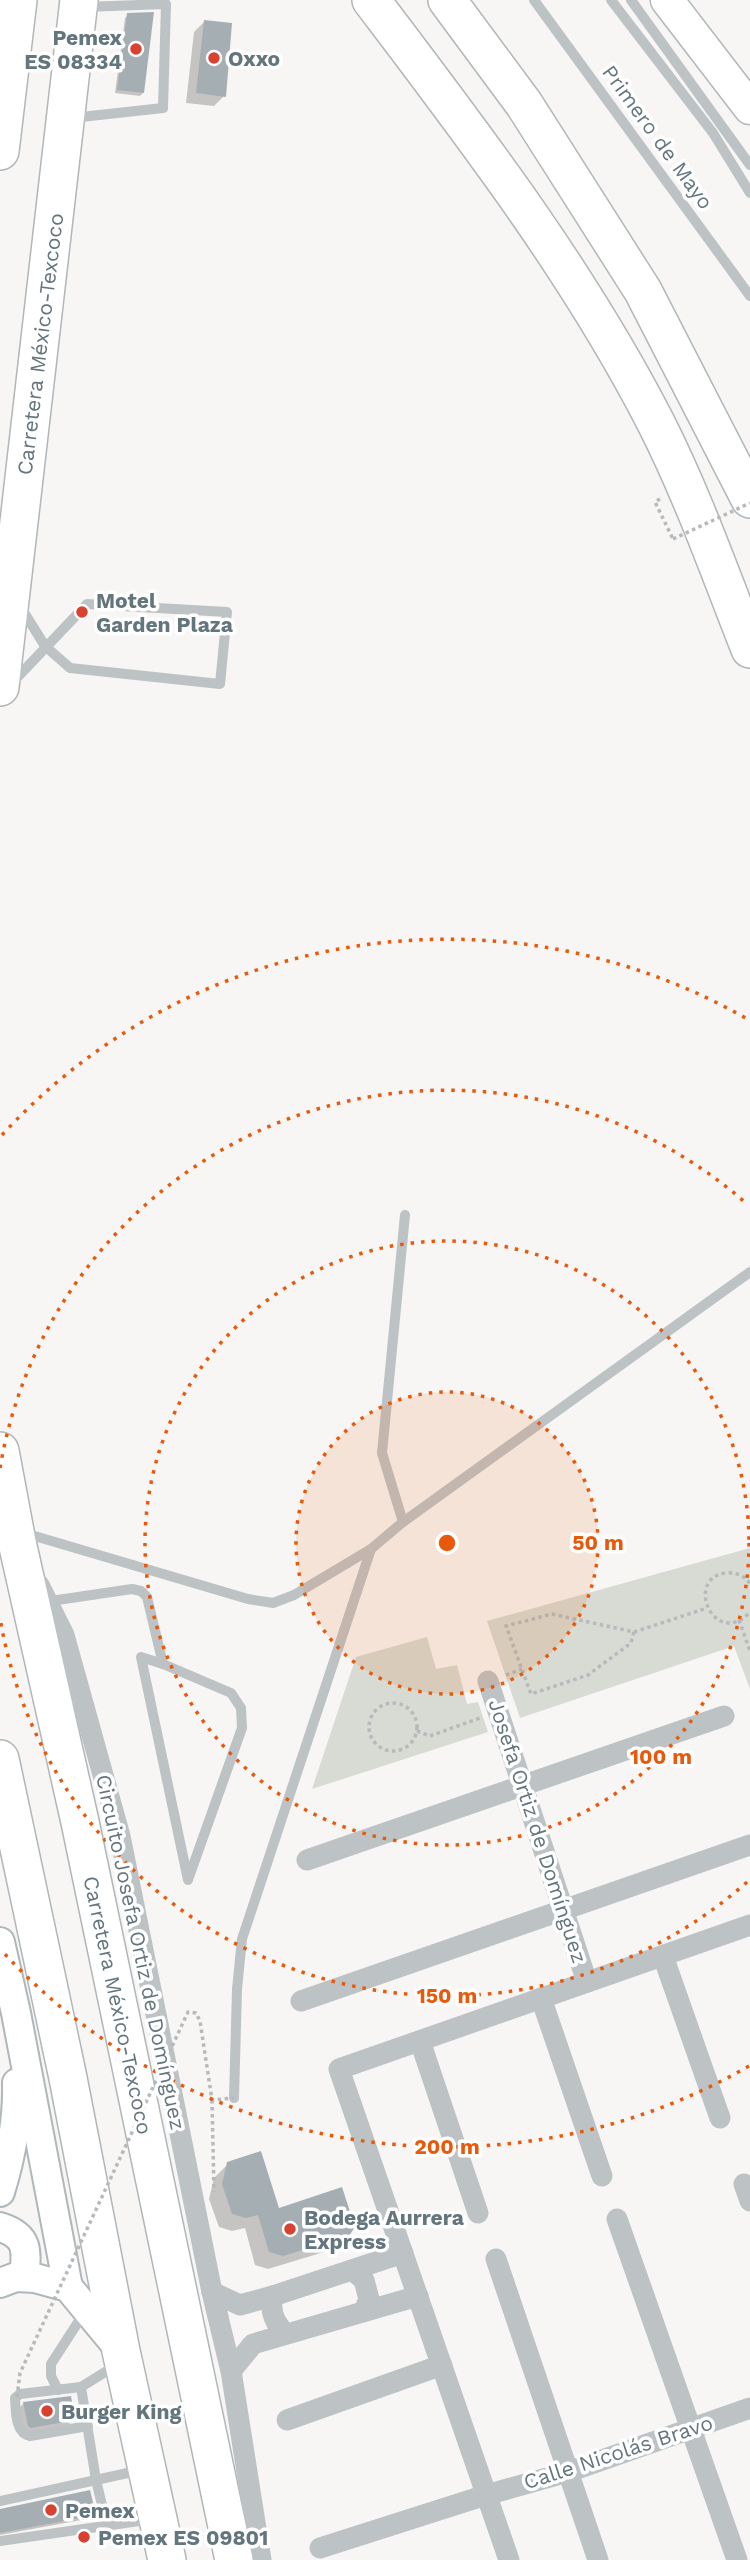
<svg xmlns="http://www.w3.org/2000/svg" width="750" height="2560" font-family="'Work Sans',sans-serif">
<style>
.green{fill:#d7dbd3}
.shadow{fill:#0003}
.building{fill:#a5afb3}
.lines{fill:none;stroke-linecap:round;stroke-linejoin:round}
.secondary-casing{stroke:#b0b7ba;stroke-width:32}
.primary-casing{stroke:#b1b7ba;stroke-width:35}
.highway-casing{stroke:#b1b6b8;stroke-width:40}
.path{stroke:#b6babc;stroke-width:3.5;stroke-dasharray:3.5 3.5;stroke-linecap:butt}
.lane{stroke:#bdc3c5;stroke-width:10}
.street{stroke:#bdc3c5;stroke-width:21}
.secondary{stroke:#fff;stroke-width:28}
.primary{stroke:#fff;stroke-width:32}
.highway{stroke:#fff;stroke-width:37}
.path-bridge{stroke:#b6babc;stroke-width:3.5;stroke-dasharray:3.5 3.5;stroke-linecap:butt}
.ring{fill:none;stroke:#e8590c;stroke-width:3.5;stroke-dasharray:3.5 7}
.poi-dot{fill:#d94231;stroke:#fff;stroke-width:2.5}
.labels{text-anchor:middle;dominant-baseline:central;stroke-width:7;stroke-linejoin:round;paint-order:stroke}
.poi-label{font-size:21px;font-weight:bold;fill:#63757d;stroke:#fff;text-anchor:start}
.street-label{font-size:21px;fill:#63757d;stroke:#fff}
.centre{fill:#e8590c;stroke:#fff;stroke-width:3.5}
.ring-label{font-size:21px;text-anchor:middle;font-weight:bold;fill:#e8590c;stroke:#fff;stroke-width:7;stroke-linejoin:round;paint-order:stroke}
</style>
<rect width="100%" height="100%" fill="#f7f6f4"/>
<g class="green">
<path d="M750 1548V1689L734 1646 520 1718 487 1621Z"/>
<path d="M427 1637 436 1669 457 1665 467 1704 478 1702 488 1732 312 1789 356 1657Z"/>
</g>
<g class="shadow">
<path d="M128 15 143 93 140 96 115 93 125 18Z"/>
<path d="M204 22 224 96 214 106 186 103 194 32Z"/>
<path d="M228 2164 278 2210 348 2234 334 2249 268 2269 255 2265 245 2228 232 2231 219 2227 209 2199 214 2178Z"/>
<path d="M24 2403 73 2420 63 2430 20 2437 14 2414Z"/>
<path d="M0 2510 94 2515 92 2518 0 2535Z"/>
</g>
<g class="building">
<path d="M154 12 144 93 117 90 127 13Z"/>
<path d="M204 20 232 23 226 97 196 93Z"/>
<path d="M261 2151 279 2208 342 2187 355 2227 349 2236 283 2256 269 2252 258 2215 246 2218 232 2214 222 2184 227 2162Z"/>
<path d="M71 2396 75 2420 31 2428 28 2426 23 2402Z"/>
<path d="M90 2490 96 2515 0 2533V2509Z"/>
</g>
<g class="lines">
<g class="secondary-casing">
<g id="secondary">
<path d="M0 1942 16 2013 68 2287"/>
<path d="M0 2192C11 2156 18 2120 17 2083"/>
<path d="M0 2227C29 2236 27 2251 24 2277"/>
<path d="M0 2283 16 2277 35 2278 68 2287 121 2351"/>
</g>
</g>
<g class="primary-casing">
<path id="primary" d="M667 0 750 108"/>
</g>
<g class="highway-casing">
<g id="highway">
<path d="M371 0C474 136 578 271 656 423 693 496 720 573 750 649"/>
<path d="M447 0 524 104 643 291 750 499"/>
<path d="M0 151 18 0"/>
<path d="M0 687 79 0"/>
<path d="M0 1451 17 1542 80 1822 234 2560"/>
<path d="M0 1759 68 2078 121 2351 167 2560"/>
</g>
</g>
<g class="path">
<path d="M660 499 655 502 673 539"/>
<path d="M750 1583C744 1576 737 1572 726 1573 683 1578 715 1650 750 1612"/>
<path d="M739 1620 750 1651"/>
<path d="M634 1632 631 1643 588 1675 531 1694 506 1626 552 1614 634 1632 707 1608"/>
<path d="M506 1675 522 1669"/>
<circle cx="393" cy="1727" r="24"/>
<path d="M417 1731 430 1736 480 1718"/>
<path d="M212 2100 214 2192"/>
</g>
<g class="lane">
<path d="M534 0 750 296"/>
<path d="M611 0 713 133 750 193"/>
<path d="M631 0 750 165"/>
<path d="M72 118 163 108 166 4 84 7"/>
<path d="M11 684 87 604 227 612 220 684 70 668 45 646 20 606"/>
<path d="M403 1522 750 1272"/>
<path d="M21 1532 248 1599 273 1603 294 1595 371 1549 403 1522 382 1453 405 1215"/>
<path d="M44 1602 132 1589 141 1591 147 1597 163 1664 141 1657 188 1880"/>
<path d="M163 1664 231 1693 241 1708 242 1728 189 1877"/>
<path d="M234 2098 237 1989 242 1939 371 1549"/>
<path d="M118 2364 81 2387 96 2480 141 2470"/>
<path d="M81 2387 20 2394 15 2398C16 2412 15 2433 30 2436L88 2426"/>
<path d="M58 2390 51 2376V2364L86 2310"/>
<path d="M0 2501 96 2480 107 2526"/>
<path d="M0 2541 153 2519"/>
</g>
<g class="street">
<path d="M39 1585 64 1635 120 1836 212 2292 231 2371 261 2560"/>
<path d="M488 1681 587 1982"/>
<path d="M307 1860 724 1716"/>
<path d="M663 1956 720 2118"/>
<path d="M541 1998 602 2176"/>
<path d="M301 2001 750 1845"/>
<path d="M420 2041 478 2213"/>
<path d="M744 2184 750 2201"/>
<path d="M617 2219 737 2560"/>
<path d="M496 2259 598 2560"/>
<path d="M352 2270 364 2280 369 2299 364 2311"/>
<path d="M212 2292 240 2305 273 2296 403 2253"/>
<path d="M273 2296C269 2311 275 2324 286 2334"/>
<path d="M231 2371 253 2344 418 2296"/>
<path d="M287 2420 442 2365"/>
<path d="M320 2548 486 2495 568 2472 750 2408"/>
<path d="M509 2560 339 2069 750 1925"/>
</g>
<use href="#secondary" class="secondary"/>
<use href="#primary" class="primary"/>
<use href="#highway" class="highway"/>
<g class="path-bridge">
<path d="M673 539 750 503"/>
<path d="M17 2397 20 2373 188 2012 196 2013 200 2021 212 2100 234 2098"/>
</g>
</g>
<circle cx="447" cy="1543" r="151" fill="#e8590c" fill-opacity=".12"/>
<g class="ring">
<circle cx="447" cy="1543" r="151"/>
<circle cx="447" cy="1543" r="302"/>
<path d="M747 1882A453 453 0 0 1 0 1618M0 1468A453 453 0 0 1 747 1204"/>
<path d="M749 2066A604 604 0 0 1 2 1951M2 1135A604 604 0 0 1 749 1020"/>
</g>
<g class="poi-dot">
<circle cx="136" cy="49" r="7"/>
<circle cx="214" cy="58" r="7"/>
<circle cx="82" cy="612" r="7"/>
<circle cx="290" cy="2229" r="7"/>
<circle cx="47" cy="2411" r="7"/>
<circle cx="51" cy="2510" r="7"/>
<circle cx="84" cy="2537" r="7"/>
</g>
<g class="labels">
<g class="poi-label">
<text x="122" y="37" text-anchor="end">Pemex<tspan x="122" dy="24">ES 08334</tspan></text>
<text x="228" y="58">Oxxo</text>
<text x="96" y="600">Motel<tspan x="96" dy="24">Garden Plaza</tspan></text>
<text x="304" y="2217">Bodega Aurrera<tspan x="304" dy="24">Express</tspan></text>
<text x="61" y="2411">Burger King</text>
<text x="65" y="2510">Pemex</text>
<text x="98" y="2537">Pemex ES 09801</text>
</g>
<g class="street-label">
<text transform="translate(658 137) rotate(54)">Primero de Mayo</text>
<text transform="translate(40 344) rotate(-83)">Carretera México-Texcoco</text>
<text transform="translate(538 1831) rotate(72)">Josefa Ortiz de Domínguez</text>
<text transform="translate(141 1952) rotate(78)">Circuito Josefa Ortiz de Domínguez</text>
<text transform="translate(118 2005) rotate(78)">Carretera México-Texcoco</text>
<text transform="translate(618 2452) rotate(-18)">Calle Nicolás Bravo</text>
</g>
</g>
<circle cx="447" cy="1543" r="10" class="centre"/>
<g class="ring-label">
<text x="598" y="1550">50 m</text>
<text x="661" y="1764">100 m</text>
<text x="447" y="2003">150 m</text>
<text x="447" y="2154">200 m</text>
</g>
</svg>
